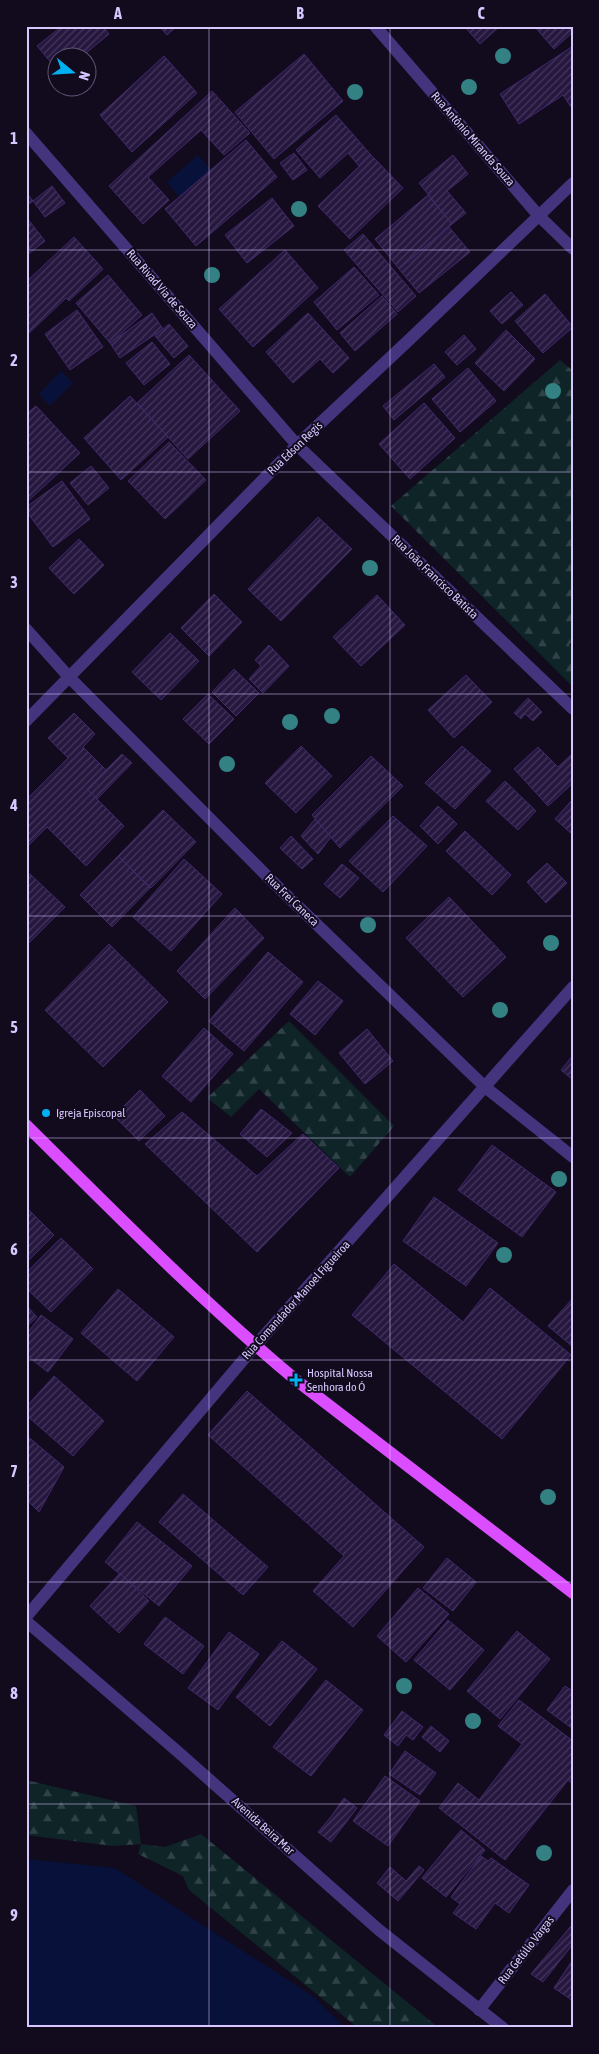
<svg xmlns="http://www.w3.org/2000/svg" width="599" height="2054" font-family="'Asap Condensed',sans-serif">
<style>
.forest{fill:url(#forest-firs)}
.water{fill:#07113a}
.building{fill:url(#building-hatch);stroke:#41286c}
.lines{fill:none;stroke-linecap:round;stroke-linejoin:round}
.minor{stroke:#44347e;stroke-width:12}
.major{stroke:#db4eff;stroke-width:12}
.tree{fill:#348183}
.grid{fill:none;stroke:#d7c7ff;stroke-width:1;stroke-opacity:0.55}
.poi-dot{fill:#00b1f2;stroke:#110b1d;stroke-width:2}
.labels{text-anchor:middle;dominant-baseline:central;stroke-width:4;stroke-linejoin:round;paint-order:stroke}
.street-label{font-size:12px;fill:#d7c7ff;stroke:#110b1d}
.poi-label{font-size:12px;fill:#d7c7ff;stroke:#110b1d;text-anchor:start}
.neatline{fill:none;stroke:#d7c7ff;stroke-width:2}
.grid-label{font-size:16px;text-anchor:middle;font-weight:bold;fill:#d7c7ff}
</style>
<defs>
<pattern id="forest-firs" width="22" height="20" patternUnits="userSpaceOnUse" patternTransform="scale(1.25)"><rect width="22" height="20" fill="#0e2427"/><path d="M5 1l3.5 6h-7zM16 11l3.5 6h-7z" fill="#304247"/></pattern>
<pattern id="building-hatch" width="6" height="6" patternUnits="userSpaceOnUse" patternTransform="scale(1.25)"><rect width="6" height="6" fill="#26173f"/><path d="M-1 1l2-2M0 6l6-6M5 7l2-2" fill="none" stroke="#45375c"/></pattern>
</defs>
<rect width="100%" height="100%" fill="#110b1d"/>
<g class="forest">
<path d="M560 360 573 371V641L569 645 573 649V687L391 506Z"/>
<path d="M289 1021 394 1126 350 1177 259 1089 231 1117 207 1098Z"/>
<path d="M26 1780 136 1806 141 1844 165 1847 201 1834 439 2028H358L189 1890 183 1876 138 1854 141 1844 113 1846 26 1835Z"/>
</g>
<g class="water">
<path d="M198 155 211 170 180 198 167 182Z"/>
<path d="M61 371 73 383 50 406 39 394Z"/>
<path d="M26 1859 115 1868 314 1997 345 2028H26Z"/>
</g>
<g class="building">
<path d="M62 26H103L109 34 80 58H58V71L37 46Z"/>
<path d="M159 26H177L167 35Z"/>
<path d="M464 26H500L480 44Z"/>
<path d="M534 26H573V32L554 49Z"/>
<path d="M573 46V105L571 107 563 95 519 124 500 94Z"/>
<path d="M304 54 343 101 274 159 235 112Z"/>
<path d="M164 56 197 93 132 152 100 115Z"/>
<path d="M212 91 250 133 224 155 201 130 148 177 169 200 143 224 109 186Z"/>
<path d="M336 115 371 155 359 166 348 153 320 178 296 150Z"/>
<path d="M246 140 277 177 196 246 165 209Z"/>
<path d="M294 153 307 170 293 180 280 163Z"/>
<path d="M371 155 403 188 350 239 318 206Z"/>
<path d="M453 155 468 174 447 191 466 213 452 224 419 183Z"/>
<path d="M52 186 65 203 45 217 33 201Z"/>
<path d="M26 192 33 201 26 206Z"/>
<path d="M428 195 452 224 399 269 375 239Z"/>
<path d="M272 198 294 226 247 263 225 235Z"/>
<path d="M27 218 45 241 26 256V219Z"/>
<path d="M449 227 470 252 419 293 399 269Z"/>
<path d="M363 234 416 296 398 312 344 250Z"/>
<path d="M74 237 103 269 69 301 66 298 26 336V282Z"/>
<path d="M285 250 318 288 253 347 219 309Z"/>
<path d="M354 267 379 295 337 330 314 302Z"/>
<path d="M108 275 142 315 110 343 76 303Z"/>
<path d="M511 292 523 305 502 324 490 311Z"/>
<path d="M545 294 573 327 543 353 515 321Z"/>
<path d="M382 296 397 314 355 351 340 333Z"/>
<path d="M77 310 103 347 70 370 45 334Z"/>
<path d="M152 313 163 329 120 358 110 343Z"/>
<path d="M308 313 349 358 333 373 320 359 293 383 266 352Z"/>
<path d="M169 324 188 346 174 358 155 336Z"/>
<path d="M506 330 535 359 504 391 475 363Z"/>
<path d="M464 335 476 349 457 365 445 352Z"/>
<path d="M152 342 170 364 144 385 126 363Z"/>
<path d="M189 355 240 411 188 459 137 403Z"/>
<path d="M434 364 445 377 394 420 383 406Z"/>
<path d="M468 368 496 401 460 432 432 399Z"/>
<path d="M130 396 168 437 121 480 84 438Z"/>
<path d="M424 403 455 438 410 479 379 444Z"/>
<path d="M36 406 80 453 26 503V414Z"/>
<path d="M169 442 206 480 165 519 128 481Z"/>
<path d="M91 466 109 488 88 505 70 483Z"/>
<path d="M62 481 90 519 53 547 26 511V507Z"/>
<path d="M318 517 352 549 281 621 248 589Z"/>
<path d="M79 539 104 565 74 594 49 568Z"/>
<path d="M214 594 242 622 209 656 181 628Z"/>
<path d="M377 595 405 625 361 666 333 637Z"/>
<path d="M170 633 199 661 161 700 132 672Z"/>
<path d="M269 645 289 666 263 693 249 679 261 666 255 660Z"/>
<path d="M234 669 259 693 236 716 212 692Z"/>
<path d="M466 675 492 702 454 738 428 710Z"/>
<path d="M208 694 234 719 209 744 183 719Z"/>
<path d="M528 698 542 712 533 721 525 714 521 719 514 713Z"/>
<path d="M74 713 95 734 83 747 106 770 87 789 124 826 86 866 47 827 26 848V800L68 758 48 738Z"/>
<path d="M301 746 332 776 296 813 265 783Z"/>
<path d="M462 746 491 771 455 809 425 783Z"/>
<path d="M538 747 558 767 573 753V783L548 806 514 769Z"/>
<path d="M122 754 132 763 97 799 87 789Z"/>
<path d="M371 756 403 786 340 848 312 815Z"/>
<path d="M505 781 536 811 518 830 486 801Z"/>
<path d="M573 799V835L555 819Z"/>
<path d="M438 806 457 824 438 844 420 826Z"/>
<path d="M163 810 196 842 151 888 118 856Z"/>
<path d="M393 816 427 846 383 892 349 861Z"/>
<path d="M315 819 331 837 318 854 301 836Z"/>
<path d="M465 831 511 875 492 895 446 851Z"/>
<path d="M291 836 313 859 302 869 280 848Z"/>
<path d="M118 856 150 888 112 927 80 895Z"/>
<path d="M184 859 222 894 171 951 133 917Z"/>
<path d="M547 863 567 883 546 903 527 882Z"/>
<path d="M342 864 359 878 340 898 324 884Z"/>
<path d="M30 874 65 907 26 946V878Z"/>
<path d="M449 897 506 957 463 997 406 938Z"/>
<path d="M235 908 264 938 205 999 177 971Z"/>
<path d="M109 944 168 1002 103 1067 45 1010Z"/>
<path d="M268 952 303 982 244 1051 209 1021Z"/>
<path d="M318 981 343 1001 315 1035 290 1014Z"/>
<path d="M204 1028 233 1054 191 1102 162 1076Z"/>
<path d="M367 1029 393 1061 365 1084 339 1053Z"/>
<path d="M573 1055V1080L561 1070Z"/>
<path d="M140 1090 165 1116 139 1141 114 1116Z"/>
<path d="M261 1109 292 1133 267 1157 240 1134Z"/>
<path d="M182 1112 257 1176 303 1134 339 1168 257 1252 145 1144Z"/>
<path d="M492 1145 556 1192 522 1237 458 1190Z"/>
<path d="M434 1197 498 1243 466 1286 403 1241Z"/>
<path d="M26 1207 54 1235 26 1263Z"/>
<path d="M61 1238 93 1269 51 1312 26 1288V1273Z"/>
<path d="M394 1264 463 1322 490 1288 571 1355 502 1439 352 1315Z"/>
<path d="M118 1289 174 1337 137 1381 81 1333Z"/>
<path d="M573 1298V1347L548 1326Z"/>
<path d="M26 1305 37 1317 26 1327Z"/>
<path d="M41 1315 73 1339 48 1372 26 1355V1335Z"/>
<path d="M54 1376 104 1421 73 1456 26 1415V1407Z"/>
<path d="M247 1391 424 1547 353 1627 313 1591 344 1556 208 1435Z"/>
<path d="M26 1435 64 1467 39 1512 26 1499Z"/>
<path d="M183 1494 268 1567 243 1595 159 1522Z"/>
<path d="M137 1522 192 1566 159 1606 105 1562Z"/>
<path d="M447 1558 476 1582 453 1611 423 1588Z"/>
<path d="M120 1573 149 1601 119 1633 90 1606Z"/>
<path d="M418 1588 449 1614 406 1662 377 1636Z"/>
<path d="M165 1617 204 1646 183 1674 144 1644Z"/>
<path d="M448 1620 484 1650 450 1690 414 1660Z"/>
<path d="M517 1631 550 1659 500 1719 467 1691Z"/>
<path d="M229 1632 259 1654 218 1710 188 1688Z"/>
<path d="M282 1641 317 1669 270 1726 236 1697Z"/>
<path d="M326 1680 363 1710 311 1776 273 1747Z"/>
<path d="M565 1686 573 1691V1729L547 1710Z"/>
<path d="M519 1700 573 1741V1784L568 1780 505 1860 439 1808 458 1783 479 1800 522 1744 498 1726Z"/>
<path d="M402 1711 423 1727 413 1740 406 1735 398 1746 384 1735Z"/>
<path d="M431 1726 449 1741 440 1752 422 1737Z"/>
<path d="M405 1751 436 1773 420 1795 389 1774Z"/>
<path d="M385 1776 420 1801 388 1846 353 1821Z"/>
<path d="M344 1798 357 1808 331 1842 318 1832 330 1818Z"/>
<path d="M461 1830 485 1850 446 1897 422 1878Z"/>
<path d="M481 1856 488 1861 491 1858 529 1885 509 1913 495 1903 476 1929 453 1913 460 1904 451 1897Z"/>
<path d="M419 1866 424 1870 398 1901 377 1883 390 1867 406 1881Z"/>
<path d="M571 1926 573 1928V1944L543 1982 531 1974Z"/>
<path d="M572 1961H573V2001L554 1988Z"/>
</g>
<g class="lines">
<g class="minor">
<path d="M375 26 539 216 573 249"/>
<path d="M26 133 297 445 573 709"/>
<path d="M26 629 69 677 277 886 485 1087 573 1157"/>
<path d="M26 721 297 445 410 339 573 183"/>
<path d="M26 1617 255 1346 573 987"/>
<path d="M26 1621 177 1751 379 1930 503 2028"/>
<path d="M479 2010 573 1890"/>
</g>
<path class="major" d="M26 1125C114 1212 200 1300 296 1380L573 1593"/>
</g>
<g class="tree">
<circle cx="503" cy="56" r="8"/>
<circle cx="469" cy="87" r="8"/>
<circle cx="355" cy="92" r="8"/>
<circle cx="299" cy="209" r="8"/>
<circle cx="212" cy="275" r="8"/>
<circle cx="553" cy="391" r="8"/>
<circle cx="370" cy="568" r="8"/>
<circle cx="332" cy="716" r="8"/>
<circle cx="290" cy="722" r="8"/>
<circle cx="227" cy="764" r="8"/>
<circle cx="368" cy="925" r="8"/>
<circle cx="551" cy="943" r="8"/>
<circle cx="500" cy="1010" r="8"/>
<circle cx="559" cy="1179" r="8"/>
<circle cx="504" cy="1255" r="8"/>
<circle cx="548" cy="1497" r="8"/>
<circle cx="404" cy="1686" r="8"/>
<circle cx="473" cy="1721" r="8"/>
<circle cx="544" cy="1853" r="8"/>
</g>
<path class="grid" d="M209 26V2028M390 26V2028M26 250H573M26 472H573M26 694H573M26 916H573M26 1138H573M26 1360H573M26 1582H573M26 1804H573"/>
<g class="poi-dot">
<circle cx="46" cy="1113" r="5"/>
<path d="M293.5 1372.5h5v5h5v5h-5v5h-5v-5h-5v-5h5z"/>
</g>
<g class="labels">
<g class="street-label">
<text transform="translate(473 139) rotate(49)">Rua Antônio Miranda Souza</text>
<text transform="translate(162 289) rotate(49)">Rua Rivad Via de Souza</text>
<text transform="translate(295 448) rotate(-44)">Rua Edson Regis</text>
<text transform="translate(435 577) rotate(44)">Rua João Francisco Batista</text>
<text transform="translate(292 900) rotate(44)">Rua Frei Caneca</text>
<text transform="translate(296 1300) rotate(-48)">Rua Comandador Manoel Figueiroa</text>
<text transform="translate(263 1826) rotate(42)">Avenida Beira Mar</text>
<text transform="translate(526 1950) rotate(-52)">Rua Getúlio Vargas</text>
</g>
<g class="poi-label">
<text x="56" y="1113">Igreja Episcopal</text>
<text x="307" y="1373">Hospital Nossa<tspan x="307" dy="14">Senhora do Ó</tspan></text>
</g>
</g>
<rect width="599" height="2054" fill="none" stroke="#110b1d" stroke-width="55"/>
<g transform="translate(72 72) rotate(108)"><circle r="24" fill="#110b1d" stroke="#605677"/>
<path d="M0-4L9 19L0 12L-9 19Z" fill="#00b1f2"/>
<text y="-8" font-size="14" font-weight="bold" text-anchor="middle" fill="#d7c7ff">N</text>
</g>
<rect x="28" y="28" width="544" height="1998" class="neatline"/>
<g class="grid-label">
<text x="118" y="19">A</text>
<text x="300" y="19">B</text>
<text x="481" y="19">C</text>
<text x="14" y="144">1</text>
<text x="14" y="366">2</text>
<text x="14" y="588">3</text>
<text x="14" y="811">4</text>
<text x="14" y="1033">5</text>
<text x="14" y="1255">6</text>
<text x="14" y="1477">7</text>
<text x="14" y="1699">8</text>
<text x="14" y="1921">9</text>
</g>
</svg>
